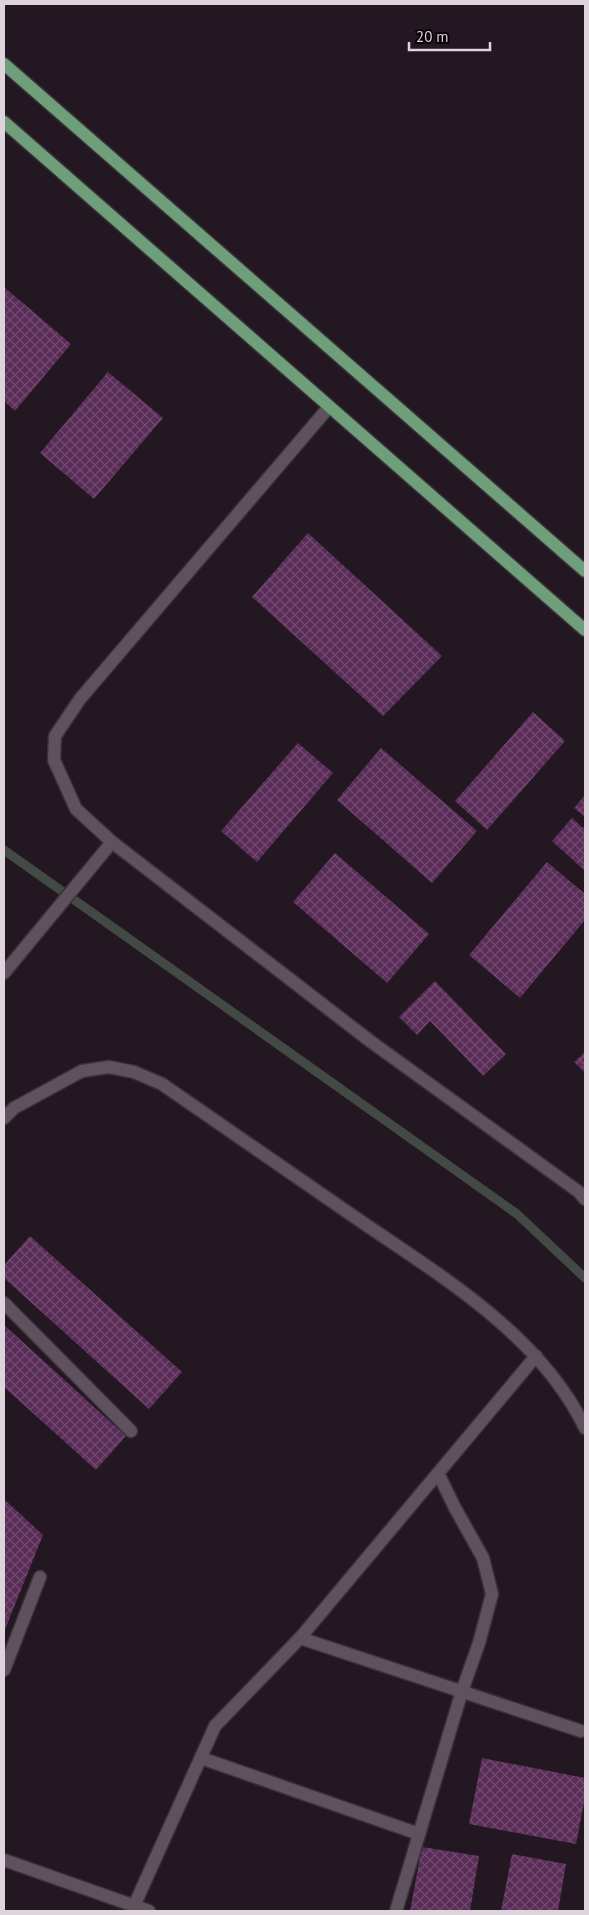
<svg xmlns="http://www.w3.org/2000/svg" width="589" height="1915" font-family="'PT Sans',sans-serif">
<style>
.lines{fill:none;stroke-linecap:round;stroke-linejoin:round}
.stream{stroke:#434a45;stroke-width:9}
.building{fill:url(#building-cross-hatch)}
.minor-casing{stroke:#3a3239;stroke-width:15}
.major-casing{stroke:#3a3239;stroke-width:15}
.minor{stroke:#60515e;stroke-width:12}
.major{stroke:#6e9e7a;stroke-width:12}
</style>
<defs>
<pattern id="building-cross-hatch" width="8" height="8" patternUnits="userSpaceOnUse" patternTransform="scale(1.25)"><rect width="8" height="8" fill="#5a2c58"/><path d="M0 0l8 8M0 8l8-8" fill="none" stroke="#714a6f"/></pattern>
</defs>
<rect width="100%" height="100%" fill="#231722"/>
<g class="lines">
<path class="stream" d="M4 850 517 1214 585 1278"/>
</g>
<g class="building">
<path d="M4 287 71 344 15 411 4 401Z"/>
<path d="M108 372 163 418 94 499 40 453Z"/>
<path d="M308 533 442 656 383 716 252 597Z"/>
<path d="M533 712 565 741 487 830 455 801Z"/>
<path d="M298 743 333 773 257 862 221 831Z"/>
<path d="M381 748 477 831 432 883 337 800Z"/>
<path d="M585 795V817L574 808Z"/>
<path d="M572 818 583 828 585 825V871L552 841Z"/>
<path d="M335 853 429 934 387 983 293 902Z"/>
<path d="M547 862 585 894V920L520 998 469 955Z"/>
<path d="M435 981 506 1054 483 1076 430 1021 417 1035 399 1017Z"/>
<path d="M585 1052V1073L574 1062Z"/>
<path d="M30 1236 182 1372 149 1409 4 1278V1265Z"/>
<path d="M4 1325 126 1436 96 1470 4 1387Z"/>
<path d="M4 1499 43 1535 4 1632Z"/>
<path d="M482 1758 585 1778V1797L576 1844 469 1824Z"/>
<path d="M422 1847 479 1856 470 1911H410Z"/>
<path d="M512 1854 566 1864 558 1911H501Z"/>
</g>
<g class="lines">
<g class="minor-casing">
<g id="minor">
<path d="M329 407 80 699 55 736 54 760 76 809 112 842 370 1041 579 1192 585 1199"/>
<path d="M4 973 112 842"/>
<path d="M4 1118 14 1108 82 1071 109 1067 134 1072 162 1084C227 1129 291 1173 356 1218 439 1275 540 1334 585 1428"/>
<path d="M4 1303 131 1431"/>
<path d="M300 1638 581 1731"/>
<path d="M4 1670 40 1577"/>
<path d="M201 1758 419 1834"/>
<path d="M4 1860 149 1911"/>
<path d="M134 1906 215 1726 300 1638 536 1356"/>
<path d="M396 1911 462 1691 479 1643 492 1594 483 1558 455 1508 438 1473"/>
</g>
</g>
<g class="major-casing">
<g id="major">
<path d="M4 64 585 571"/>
<path d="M4 122 585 630"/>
</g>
</g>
<use href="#minor" class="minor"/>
<use href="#major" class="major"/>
</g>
<rect width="589" height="1915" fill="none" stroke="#ddd4dc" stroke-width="10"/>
<path d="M409 42v8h81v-8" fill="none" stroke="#ddd4dc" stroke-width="2.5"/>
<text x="416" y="42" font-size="15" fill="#ddd4dc" stroke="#090509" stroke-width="4" paint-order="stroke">20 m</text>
</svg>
